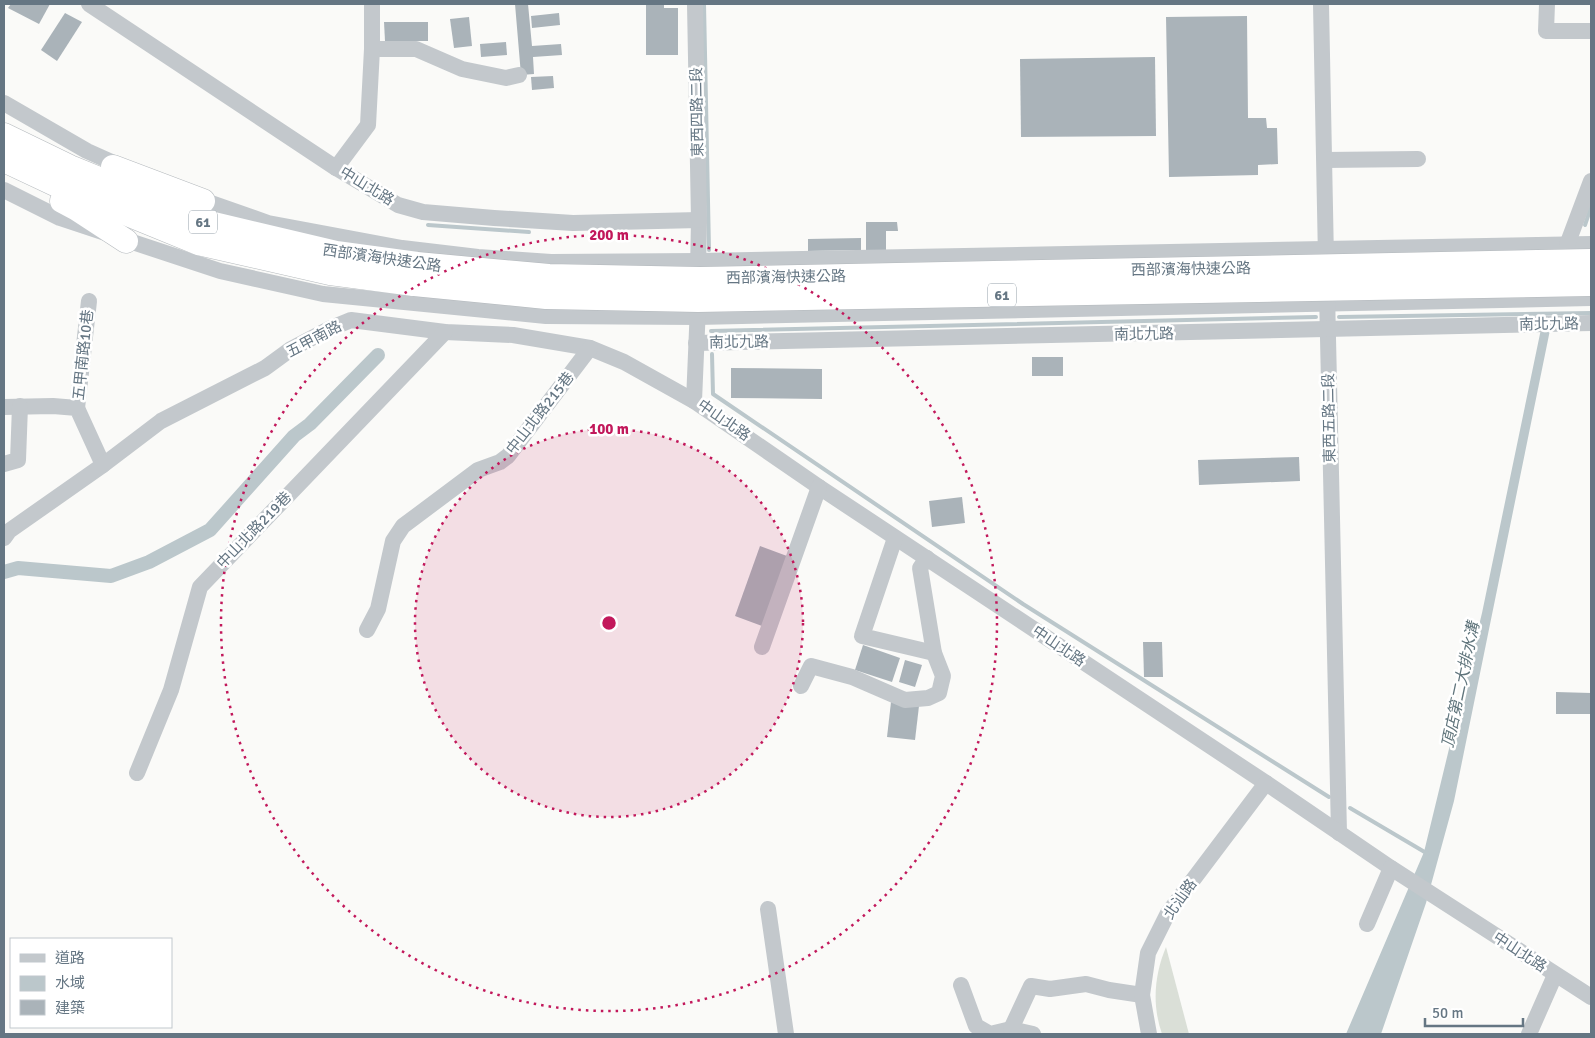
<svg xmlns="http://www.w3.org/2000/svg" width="1595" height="1038" font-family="Signika,'Noto Sans TC',sans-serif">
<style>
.green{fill:#dadfd7}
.water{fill:#bbc7cb}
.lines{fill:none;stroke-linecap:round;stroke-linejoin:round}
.stream{stroke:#bbc7cb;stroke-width:4}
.canal{stroke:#bbc7cb;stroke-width:14}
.building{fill:#aab3b9}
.highway-casing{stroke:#b4b9bd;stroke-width:25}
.minor{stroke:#c3c8cc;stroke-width:16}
.highway{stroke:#fff;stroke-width:24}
.highway-bridge-casing{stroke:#b4b9bd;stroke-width:25;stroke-linecap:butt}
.highway-bridge{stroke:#fff;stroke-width:24}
.ring{fill:none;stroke:#c2185b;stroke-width:2.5;stroke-dasharray:2.5 5}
.labels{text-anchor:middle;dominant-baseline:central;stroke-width:5;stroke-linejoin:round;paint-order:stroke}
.shield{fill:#fff;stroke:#939fa8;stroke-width:1}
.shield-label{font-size:14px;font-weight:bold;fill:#657683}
.street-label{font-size:15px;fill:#657683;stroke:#fff}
.water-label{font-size:16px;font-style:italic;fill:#60757c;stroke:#fff}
.centre{fill:#c2185b;stroke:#fff;stroke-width:2.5}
.ring-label{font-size:15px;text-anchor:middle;font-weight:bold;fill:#c2185b;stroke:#fff;stroke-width:5;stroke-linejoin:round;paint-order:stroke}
</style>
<rect width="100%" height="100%" fill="#fafaf8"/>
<path class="green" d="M1166 947 1189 1034H1162C1152 1005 1154 976 1166 947Z"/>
<path class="water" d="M1541 329 1550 330 1454 801 1426 903 1381 1034H1346L1424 852 1482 613Z"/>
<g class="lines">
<g class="stream">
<path d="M704 4 709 250"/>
<path d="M428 225 529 232"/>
<path d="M1585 225 1591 207"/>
<path d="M1339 317 1591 313"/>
<path d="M711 331 1316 317"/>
<path d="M712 354 713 394 1023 604 1329 797"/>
<path d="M1350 808 1428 854"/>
</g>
<path class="canal" d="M4 572 18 568 111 576 149 562 210 530 294 436 310 424 378 355"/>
</g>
<g class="building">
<path d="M11 4H50L39 24 8 8Z"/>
<path d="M515 4H528L532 46 561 44 562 55 533 57 534 74 521 75Z"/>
<path d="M646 4H664V8H678V55H646Z"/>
<path d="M65 13 82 22 57 61 41 50Z"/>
<path d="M559 13 560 25 532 28 531 16Z"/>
<path d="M1247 16 1248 118H1266L1267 128H1277L1278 164 1258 165V175L1169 177 1166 17Z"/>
<path d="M469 17 472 46 454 48 450 19Z"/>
<path d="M384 22H428V41H385Z"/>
<path d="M506 42 507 55 481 57 480 44Z"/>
<path d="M1155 57 1156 136 1021 137 1020 59Z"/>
<path d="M553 76 554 88 532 90 531 77Z"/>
<path d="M866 222H897L898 231H886V251H866Z"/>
<path d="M861 238V250L808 251V239Z"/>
<rect x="1032" y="357" width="31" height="19"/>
<path d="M731 368 822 369V399L731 398Z"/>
<path d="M1299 457 1300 481 1199 485 1198 460Z"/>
<path d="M962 497 965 523 932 527 929 501Z"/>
<path d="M760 546 787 556 762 626 735 616Z"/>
<path d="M1143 642H1162L1163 677H1144Z"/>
<path d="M863 645 900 658 892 682 855 670Z"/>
<path d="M905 660 922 665 915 687 899 682Z"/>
<path d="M1556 692 1591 693V714H1556Z"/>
<path d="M891 702 919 706 915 740 887 737Z"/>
</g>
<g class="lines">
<g class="highway-casing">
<g id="highway">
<path d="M4 135 70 167 205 222 336 253 417 264"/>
<path d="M4 160 61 187 198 243 330 273 414 284"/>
<path d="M113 167 203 201"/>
<path d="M62 201 77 209 126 241"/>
</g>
</g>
<g class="minor">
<path d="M89 4 336 168 398 205 423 212 494 218 573 223 699 220 698 271"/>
<path d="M695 4 699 220"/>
<path d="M1321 4 1326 259"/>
<path d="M1547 4 1546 31H1591"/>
<path d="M372 49H416L462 69 506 78 519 75"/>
<path d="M4 103 87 151 125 168"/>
<path d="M1325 160 1418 159"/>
<path d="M336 168 368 125 372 49V4"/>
<path d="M4 190 60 218 220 271 323 294 546 316 697 317 1591 298"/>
<path d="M194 197 268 223 402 248 478 257 551 262 699 261 1591 244"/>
<path d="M1567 245 1591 181"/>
<path d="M1327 293 1339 833"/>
<path d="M696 343 1591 323"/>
<path d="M694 401 698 306"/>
<path d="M4 407 53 406 77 408 103 465"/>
<path d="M77 408 89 301"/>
<path d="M4 464 18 460 20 406"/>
<path d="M4 538 9 531 103 465 161 421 265 368 291 349 329 329 351 320 445 332 513 335 590 348 624 362 694 401 819 487 1266 783 1391 868 1591 997"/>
<path d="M895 538 862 636 934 653"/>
<path d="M367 630 378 609 393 541 403 526 478 470 500 462 508 456 590 348"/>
<path d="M762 647 819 487"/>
<path d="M801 686 811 666 852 677 905 700 928 698 939 693 943 676 934 653 920 568 927 558"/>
<path d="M137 773 171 690 200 587 445 332"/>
<path d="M768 909 786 1034"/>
<path d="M1367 924 1391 868"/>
<path d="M961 985 976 1026 990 1034 1011 1029 1033 1034"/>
<path d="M1011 1029 1031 986 1050 989 1086 984 1109 990 1142 995"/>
<path d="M1149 1034 1142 995 1148 953 1168 913 1266 783"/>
<path d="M1529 1034 1555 975"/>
</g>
<use href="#highway" class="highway"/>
<g class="highway-bridge-casing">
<g id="highway-bridge">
<path d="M417 264 549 276 700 279 1591 261"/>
<path d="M414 284 546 297 698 300 1591 284"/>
</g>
</g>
<use href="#highway-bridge" class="highway-bridge"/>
</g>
<circle cx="609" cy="623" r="194" fill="#c2185b" fill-opacity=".12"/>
<g class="ring">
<circle cx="609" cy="623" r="194"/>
<circle cx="609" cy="623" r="388"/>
</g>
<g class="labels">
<g class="shield">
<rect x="189" y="210.5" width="28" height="23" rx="4"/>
<rect x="988" y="283.5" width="28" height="23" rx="4"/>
</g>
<g class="shield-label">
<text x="203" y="222">61</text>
<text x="1002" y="295">61</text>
</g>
<g class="street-label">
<text transform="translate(697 112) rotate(-91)">東西四路二段</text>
<text transform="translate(367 186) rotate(31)">中山北路</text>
<text transform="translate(382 258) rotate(8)">西部濱海快速公路</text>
<text transform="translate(1191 269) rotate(-1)">西部濱海快速公路</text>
<text transform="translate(786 277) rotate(-1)">西部濱海快速公路</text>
<text transform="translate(1549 324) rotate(-1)">南北九路</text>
<text transform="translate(1144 334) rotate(-1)">南北九路</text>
<text transform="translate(314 339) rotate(-28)">五甲南路</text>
<text transform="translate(739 342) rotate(-1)">南北九路</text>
<text transform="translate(83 355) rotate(-84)">五甲南路10巷</text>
<text transform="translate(540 413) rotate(-52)">中山北路215巷</text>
<text transform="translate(1329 418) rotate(-91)">東西五路二段</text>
<text transform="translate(724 420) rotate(35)">中山北路</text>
<text transform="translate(254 530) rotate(-46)">中山北路219巷</text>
<text transform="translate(1059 646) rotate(34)">中山北路</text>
<text transform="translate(1180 899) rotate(-55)">北汕路</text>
<text transform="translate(1520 952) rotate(33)">中山北路</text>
</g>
<g class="water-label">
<text transform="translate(1461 685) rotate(-78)">頂店第二大排水溝</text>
</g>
</g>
<circle cx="609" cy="623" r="8" class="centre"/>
<g class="ring-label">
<text x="609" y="240">200 m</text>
<text x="609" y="434">100 m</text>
</g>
<rect width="1595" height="1038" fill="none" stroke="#657683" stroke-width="10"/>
<rect x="10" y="938" width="162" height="90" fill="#ffffff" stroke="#c1c8cd"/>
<rect x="20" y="954" width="25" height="8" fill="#c3c8cc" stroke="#c1c8cd"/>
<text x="55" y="963" font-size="15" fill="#657683">道路</text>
<rect x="20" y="976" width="25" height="15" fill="#bbc7cb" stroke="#c1c8cd"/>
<text x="55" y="988" font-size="15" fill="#657683">水域</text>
<rect x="20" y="1000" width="25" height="15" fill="#aab3b9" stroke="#c1c8cd"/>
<text x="55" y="1013" font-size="15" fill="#657683">建築</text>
<path d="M1425 1018v8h98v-8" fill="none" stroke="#657683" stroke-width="2.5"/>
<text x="1432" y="1018" font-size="15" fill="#657683" stroke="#ffffff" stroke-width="4" paint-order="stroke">50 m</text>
</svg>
